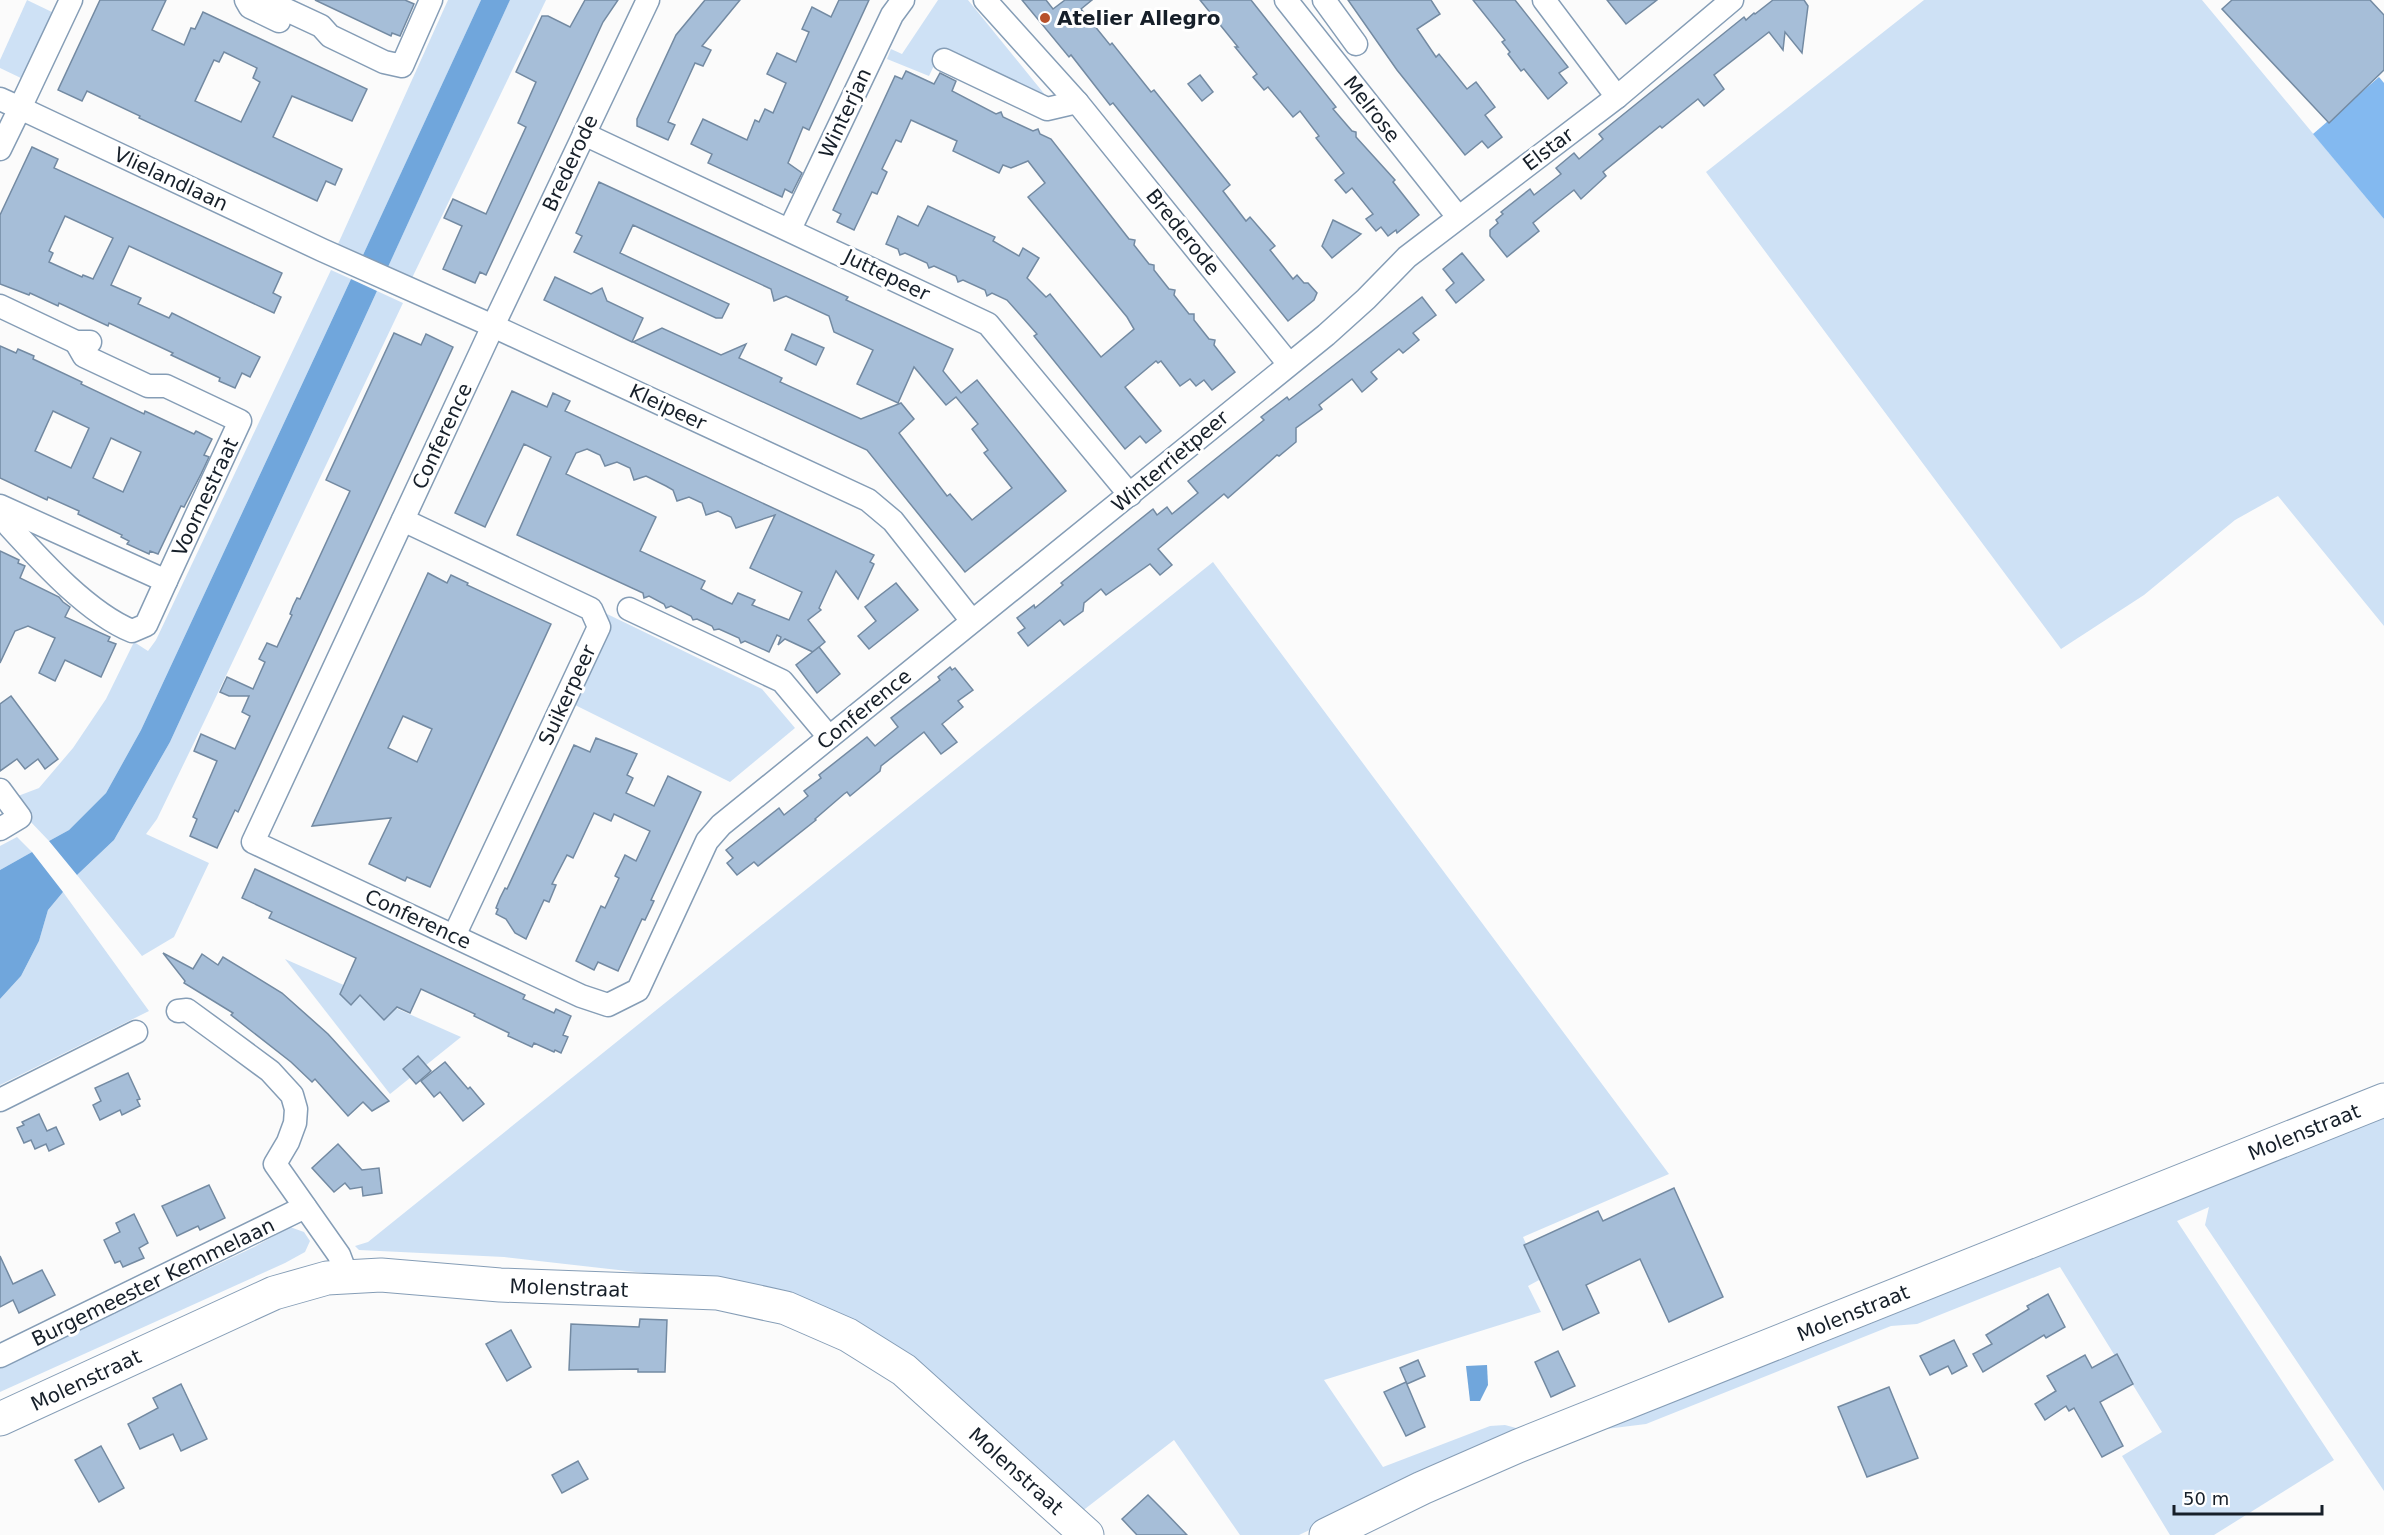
<svg xmlns="http://www.w3.org/2000/svg" width="2384" height="1535" font-family="'DejaVu Sans',sans-serif">
<style>
.green{fill:#cee1f5}
.forest{fill:#83b9f0}
.water{fill:#70a6dc}
.building{fill:#a6bed8;stroke:#738aa2;stroke-width:1.5;fill-rule:evenodd}
.lines{fill:none;stroke-linecap:round;stroke-linejoin:round}
.street-casing{stroke:#859db6;stroke-width:25}
.secondary-casing{stroke:#859db6;stroke-width:35}
.street{stroke:#fff;stroke-width:22}
.secondary{stroke:#fff;stroke-width:33}
.poi-dot{fill:#b7502a;stroke:#fff;stroke-width:2}
.labels{text-anchor:middle;dominant-baseline:central;stroke-width:6;stroke-linejoin:round;paint-order:stroke}
.poi-label{font-size:20px;font-weight:bold;fill:#161f29;stroke:#fff;text-anchor:start}
.street-label{font-size:20px;fill:#161f29;stroke:#fff}
</style>
<rect width="100%" height="100%" fill="#fbfbfb"/>
<g class="green">
<path d="M27 0 54 13 23 79 0 68V60Z"/>
<path d="M448 0H481L363 255 338 244Z"/>
<path d="M510 0H546L412 278 388 267Z"/>
<path d="M938 0H968L1050 101 939 55 929 76 887 59 891 49 902 54Z"/>
<path d="M1924 0H2202L2384 219V626L2278 496 2235 520 2144 595 2061 649 1706 172Z"/>
<path d="M331 270 351 279 141 730 106 793 69 830 49 841 28 819 25 803 18 796 39 788 73 748 106 699 134 642 148 651 156 640Z"/>
<path d="M377 291 403 303 204 722 157 819 146 834 209 863 174 937 142 956 77 875 114 840 170 742Z"/>
<path d="M1213 562 1669 1174 1523 1237 1541 1279 1528 1286 1541 1312 1324 1380 1383 1467 1490 1426 1505 1425 1516 1428 1519 1434 1456 1461 1299 1535H1240L1174 1440 1081 1512 759 1286 504 1257 359 1250 355 1246 368 1242Z"/>
<path d="M605 613 762 689 795 728 730 782 569 702Z"/>
<path d="M17 837 32 852 0 870V846Z"/>
<path d="M63 892 149 1011 0 1085V999L21 976 39 941 48 910Z"/>
<path d="M285 959 461 1037 390 1094Z"/>
<path d="M2384 1112V1491L2205 1225 2209 1207 2177 1221 2334 1460 2214 1535H2170L2122 1456 2162 1432 2060 1267 1917 1324 1891 1326 1646 1424 1590 1431Z"/>
<path d="M290 1227 304 1232 310 1241 305 1252 285 1263 0 1392V1368L254 1247Z"/>
</g>
<path class="forest" d="M2379 77 2384 83V219L2313 134Z"/>
<g class="water">
<path d="M481 0H510L388 267 363 255Z"/>
<path d="M351 279 377 291 170 742 114 840 77 875 49 841 69 830 106 793 141 730Z"/>
<path d="M32 852 63 892 48 910 39 941 21 976 0 999V870Z"/>
<path d="M1487 1365 1488 1385 1480 1401H1470L1466 1366Z"/>
</g>
<g class="building">
<path d="M100 0H166L152 30 184 45 191 28 195 29 203 12 367 89 352 121 292 96 273 137 342 169 335 185 326 181 317 201 139 118 140 116 87 91 82 101 58 90ZM224 52 257 68 253 78 260 82 241 122 195 101 214 60 219 62Z"/>
<path d="M315 0H405L414 4 400 36 392 33 391 36Z"/>
<path d="M585 0H618L603 22 486 275 480 272 475 283 443 269 462 226 444 218 453 199 486 214 526 127 518 123 536 82 516 72 542 16H548L570 27Z"/>
<path d="M705 0H740L702 46 711 50 703 66 695 63 668 122 675 125 668 140 637 126V119L676 35Z"/>
<path d="M839 0H869L809 130 803 127 788 163 802 173 792 193 785 189 782 197 708 163 712 154 691 144 703 119 747 140 755 120 759 122 765 109 773 113 786 83 767 74 777 53 796 62 809 32 802 29 812 7 831 17Z"/>
<path d="M1022 0H1046L1053 9 1065 0H1092L1081 9 1110 45 1112 43 1151 92 1154 90 1230 185 1223 191 1246 221 1250 217 1275 246 1270 250 1293 279 1297 275 1304 283H1308L1317 293 1314 300 1288 321 1113 103 1110 105 1071 55 1069 57Z"/>
<path d="M1200 0H1251L1336 107 1333 109 1352 131 1356 132V137L1395 180 1393 182 1419 215 1397 233 1396 230 1388 236 1381 227 1376 231 1366 219 1373 214 1352 188 1346 193 1335 180 1344 173 1316 138 1319 136 1300 111 1293 117 1268 87 1264 90 1253 77 1257 74 1235 47H1238Z"/>
<path d="M1348 0H1431L1440 14 1417 29 1436 57 1439 54 1467 89 1476 82 1495 107 1485 115 1502 137 1488 148 1482 141 1465 155 1397 70Z"/>
<path d="M1473 0H1515L1568 67 1559 73 1567 83 1548 99 1524 69 1521 71 1508 54 1510 52 1502 42 1505 40Z"/>
<path d="M1607 0H1657L1626 24Z"/>
<path d="M1773 0H1804L1808 6 1802 53 1785 32 1783 50 1769 32 1714 75 1724 89 1704 106 1698 99 1662 128 1660 126 1603 172 1606 176 1581 199 1574 190 1555 205 1533 223 1539 231 1507 257 1490 236V230L1498 223 1496 220 1503 214 1501 212 1530 189 1534 195 1561 174 1556 168 1574 153 1579 159 1603 139 1599 134 1744 17 1746 20 1754 13 1755 14Z"/>
<path d="M2232 0H2370L2384 15V70L2329 123 2222 9Z"/>
<path d="M906 71 934 84 940 73 956 81 952 91 996 114 1001 112 1003 117 1033 131 1038 129 1040 134 1051 139 1129 239 1135 240 1134 245 1149 264 1154 265V270L1169 289 1175 290 1174 295 1189 314H1194V320L1209 339 1215 340 1214 345 1235 372 1212 390 1204 380 1196 386 1190 379 1180 386 1161 361 1158 363 1156 361 1125 387 1161 431 1146 443 1140 436 1125 449 1034 336 1037 334 1007 300 992 293 987 296 985 290 963 280 958 282 956 276 934 266 929 268 927 263 905 253 900 255 898 249 886 244 898 216 918 226 928 206 995 237 993 241 1019 256 1023 248 1039 258 1027 278 1046 297 1050 294 1101 357 1134 329 1127 317 1028 197 1045 183 1028 161 1011 168 1003 165 999 173 953 151 957 141 911 120 901 142 896 140 882 169 887 172 877 194 872 192 854 230 837 222 841 214 833 210 895 76 902 79Z"/>
<path d="M1200 75 1213 92 1202 101 1188 84Z"/>
<path d="M32 147 58 159 54 168 282 273 273 293 281 297 274 313 129 246 111 285 141 298 138 304 169 318 172 313 260 357 250 377 242 373 235 388 219 381 220 378 171 355 173 353 109 323 108 326 59 303 58 306 30 293 29 295 0 284V215ZM65 216 113 238 93 279 83 275 82 277 49 262 53 253 49 251Z"/>
<path d="M599 182 848 297 846 300 953 349 943 371 961 393 977 380 1066 491 965 572 867 450 633 342 662 328 721 355 746 344 739 358 782 378 780 382 861 419 901 403 914 419 899 433 947 496 950 494 972 520 1012 488 984 453 988 450 972 429 978 424 956 397 946 405 914 367 898 403 857 384 873 350 834 332 829 316 786 296 774 301 771 289 633 225 620 253 729 304 722 318H716L574 252 582 236 576 233Z"/>
<path d="M1333 220 1361 234 1332 258 1322 246Z"/>
<path d="M1462 253 1484 280 1456 303 1446 290 1454 283 1443 269Z"/>
<path d="M555 277 591 294 602 288 607 301 643 318 632 342 544 300Z"/>
<path d="M1422 297 1436 315 1413 333 1419 340 1403 353 1399 349 1371 372 1377 379 1362 392 1352 379 1319 405 1322 409 1296 428V442L1279 456 1277 455 1228 498 1224 494 1158 549 1172 565 1160 575 1150 564 1106 595 1101 589 1084 603 1083 611 1064 625 1060 620 1028 646 1018 633 1025 628 1017 618 1034 605 1035 608 1063 585 1061 583 1153 509 1157 515 1167 507 1172 514 1198 493 1188 481 1264 420 1261 417 1287 397 1289 400Z"/>
<path d="M394 333 421 345 426 334 453 347 238 812 235 810 217 848 190 836 197 819 193 817 217 761 194 751 201 734 235 749 250 716 242 712 249 696H229L220 692 227 677 253 689 265 662 259 659 267 643 277 647 292 615 290 614 293 606 297 598 300 599 350 491 326 480Z"/>
<path d="M792 334 824 348 816 365 785 350Z"/>
<path d="M0 346 16 353 18 349 34 356 33 359 82 382 81 384 144 414 145 411 194 434 196 431 212 439 204 455 209 457 201 474 184 507 181 506 158 554 150 551 149 554 127 544 129 541 121 537 122 535 78 514 79 511 48 497 47 500 0 478ZM53 411 89 428 71 468 35 451ZM111 438 141 452 123 492 93 478Z"/>
<path d="M512 391 547 407 553 393 570 401 565 411 874 555 870 562 874 564 858 599 836 571 819 608 821 610 808 620 825 642 813 652 785 639 778 645 781 637 777 635 769 652 745 641 741 643 739 638 719 629 714 630 712 626 697 619 693 620 691 616 671 606 666 608 664 604 649 596 644 598 643 593 517 535 551 457 524 444 485 527 455 513ZM587 449 600 455 605 466 617 462 630 468 634 480 646 476 666 486 673 490 677 501 689 497 702 503 706 515 718 511 731 517 736 528 775 515 750 568 802 592 789 620 752 605 755 600 738 593 732 604 717 597 701 589 705 581 640 551 656 517 566 474 576 453Z"/>
<path d="M0 551 19 560 18 563 25 566 20 578 59 597 63 602 70 607 65 617 110 637 108 641 116 644 101 677 65 660 55 681 39 673 55 638 28 626 15 631 0 663Z"/>
<path d="M428 573 447 583 451 575 468 583 467 585 551 624 430 887 407 877 405 881 369 864 391 818 312 826ZM403 716 432 729 417 762 388 748Z"/>
<path d="M896 583 918 610 869 649 858 636 876 621 865 607Z"/>
<path d="M819 647 840 674 817 693 796 665Z"/>
<path d="M950 667 952 670 955 668 973 690 958 701 963 707 942 724 957 742 941 754 924 732 881 766 880 771 850 796 847 792 844 794 815 819 816 820 758 866 754 862 737 875 727 863 733 858 726 850 779 808 784 815 808 796 804 791 821 778 819 775 867 737 875 746 898 727 891 718 940 680 938 677Z"/>
<path d="M11 696 58 759 45 769 38 759 25 769 17 759 0 771V704Z"/>
<path d="M596 738 637 754 627 775 633 778 626 793 654 806 668 776 701 792 651 900 654 901 645 920 642 919 618 971 598 962 594 970 576 961 601 906 605 908 619 878 615 876 625 855 636 861 650 831 614 814 611 821 594 813 573 858 567 855 552 884 556 885 549 902 544 900 526 939 515 933 506 919 496 914 498 909 496 908 500 898 505 888 507 889 574 745 590 752Z"/>
<path d="M255 869 525 995 523 999 554 1013 556 1009 571 1016 563 1035 568 1037 561 1053 555 1050 554 1052 534 1043 532 1047 508 1036 509 1033 474 1016 475 1014 421 989 410 1013 397 1007 384 1020 360 995 351 1005 340 994 356 958 269 918 272 912 242 898Z"/>
<path d="M163 953 193 969 202 954 218 965 223 957 282 993 328 1034 389 1101 372 1111 363 1102 348 1116 315 1079 312 1082 291 1062 231 1015 233 1013 184 983 185 981Z"/>
<path d="M418 1056 431 1071 416 1084 403 1069Z"/>
<path d="M445 1062 468 1089 470 1087 484 1104 463 1121 440 1092 434 1097 421 1081Z"/>
<path d="M128 1073 140 1099 137 1100 140 1106 122 1115 120 1110 100 1120 93 1105 101 1101 95 1088Z"/>
<path d="M39 1114 47 1131 56 1127 64 1144 49 1151 46 1144 35 1149 31 1140 24 1143 17 1128 24 1125 22 1122Z"/>
<path d="M338 1144 362 1170 379 1168 382 1193 363 1196 362 1187 350 1189 345 1183 334 1192 312 1168Z"/>
<path d="M209 1185 225 1218 200 1230 198 1226 177 1236 162 1206Z"/>
<path d="M1674 1188 1723 1297 1669 1322 1640 1259 1586 1285 1599 1313 1563 1330 1524 1245 1598 1211 1603 1221Z"/>
<path d="M134 1214 148 1243 139 1248 144 1258 123 1267 120 1261 115 1263 104 1240 120 1232 116 1223Z"/>
<path d="M0 1256 13 1284 42 1270 55 1295 19 1313 13 1300 0 1307Z"/>
<path d="M2048 1294 2065 1327 2046 1338 2044 1335 1983 1372 1973 1354 1992 1344 1986 1335 2029 1309 2027 1306Z"/>
<path d="M640 1319 667 1320 665 1372H638V1369L569 1370 571 1324 639 1327Z"/>
<path d="M511 1330 531 1367 507 1381 486 1344Z"/>
<path d="M1954 1340 1967 1366 1952 1374 1948 1366 1930 1375 1920 1356Z"/>
<path d="M1558 1351 1575 1386 1551 1397 1535 1362Z"/>
<path d="M2117 1354 2133 1384 2100 1402 2123 1446 2102 1457 2074 1408 2069 1411 2066 1406 2045 1420 2035 1404 2056 1391 2047 1376 2085 1355 2092 1368Z"/>
<path d="M1418 1360 1425 1376 1407 1384 1400 1368Z"/>
<path d="M1406 1382 1425 1427 1406 1436 1384 1392Z"/>
<path d="M181 1384 207 1439 181 1451 173 1434 140 1449 128 1424 158 1408 153 1398Z"/>
<path d="M1889 1387 1918 1458 1867 1477 1838 1407Z"/>
<path d="M101 1446 124 1488 99 1502 75 1460Z"/>
<path d="M578 1461 588 1479 562 1493 552 1475Z"/>
<path d="M1148 1495 1164 1511 1187 1535H1137L1122 1519Z"/>
</g>
<g class="lines">
<g class="street-casing">
<g id="street">
<path d="M246 0 250 7 279 21"/>
<path d="M265 0 321 26 330 36 384 62 402 66 431 0"/>
<path d="M648 0 493 326 253 842 581 996 608 1005 638 990 707 841 721 825 1326 335 1366 299 1407 257 1617 97 1732 0"/>
<path d="M985 0 1077 102 1288 363"/>
<path d="M1286 0 1458 217"/>
<path d="M1324 0 1356 44"/>
<path d="M1544 0 1617 97"/>
<path d="M944 60 1047 109 1077 102"/>
<path d="M0 99 20 108 71 0"/>
<path d="M584 134 988 324 1130 495"/>
<path d="M0 149 20 108 322 250 493 326 868 500 893 521 972 621"/>
<path d="M790 229 892 15 903 0"/>
<path d="M0 306 76 342H90"/>
<path d="M0 506 166 581 240 421 166 386H148L84 356 76 342"/>
<path d="M0 516C34 553 85 612 132 631L146 625 166 581"/>
<path d="M403 520 591 609 599 627 454 936"/>
<path d="M629 609 782 681 829 737"/>
<path d="M0 790 20 817 0 829"/>
<path d="M178 1011 187 1010 224 1037 270 1071 292 1095 296 1109 295 1123 288 1142 275 1164 339 1255 347 1276"/>
<path d="M0 1100 136 1032"/>
<path d="M0 1356 305 1207"/>
</g>
</g>
<g class="secondary-casing">
<g id="secondary">
<path d="M0 1419 274 1293 327 1278 381 1275 500 1285 717 1293 786 1308 848 1335 904 1370 1087 1535"/>
<path d="M1326 1535 1422 1488 1518 1446 2384 1100"/>
</g>
</g>
<use href="#street" class="street"/>
<use href="#secondary" class="secondary"/>
</g>
<circle class="poi-dot" cx="1045" cy="18" r="6"/>
<g class="labels">
<g class="poi-label">
<text x="1057" y="18">Atelier Allegro</text>
</g>
<g class="street-label">
<text transform="translate(1372 109) rotate(52)">Melrose</text>
<text transform="translate(845 113) rotate(-65)">Winterjan</text>
<text transform="translate(1548 149) rotate(-37)">Elstar</text>
<text transform="translate(570 163) rotate(-65)">Brederode</text>
<text transform="translate(171 179) rotate(25)">Vlielandlaan</text>
<text transform="translate(1183 232) rotate(51)">Brederode</text>
<text transform="translate(887 275) rotate(26)">Juttepeer</text>
<text transform="translate(668 407) rotate(25)">Kleipeer</text>
<text transform="translate(442 436) rotate(-65)">Conference</text>
<text transform="translate(1170 461) rotate(-40)">Winterrietpeer</text>
<text transform="translate(205 497) rotate(-65)">Voornestraat</text>
<text transform="translate(567 695) rotate(-65)">Suikerpeer</text>
<text transform="translate(864 709) rotate(-39)">Conference</text>
<text transform="translate(418 919) rotate(25)">Conference</text>
<text transform="translate(2304 1132) rotate(-22)">Molenstraat</text>
<text transform="translate(153 1282) rotate(-26)">Burgemeester Kemmelaan</text>
<text transform="translate(569 1288) rotate(2)">Molenstraat</text>
<text transform="translate(1853 1313) rotate(-22)">Molenstraat</text>
<text transform="translate(86 1380) rotate(-25)">Molenstraat</text>
<text transform="translate(1016 1471) rotate(42)">Molenstraat</text>
</g>
</g>
<path d="M2174 1505v9h148v-9" fill="none" stroke="#161f29" stroke-width="3"/>
<text x="2183" y="1505" font-size="18" fill="#161f29" stroke="#ffffff" stroke-width="4.5" paint-order="stroke">50 m</text>
</svg>
